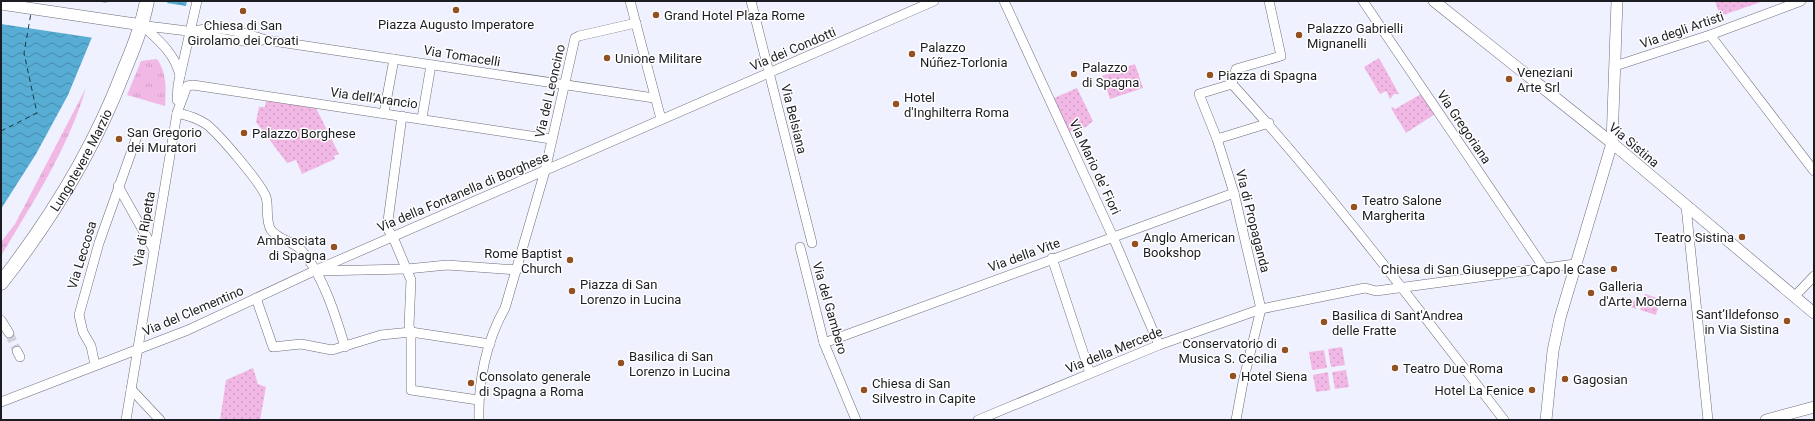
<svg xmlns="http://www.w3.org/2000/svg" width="1815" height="421" font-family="Roboto,sans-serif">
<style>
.grass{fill:url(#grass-tufts)}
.garden{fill:url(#garden-dots)}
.water{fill:url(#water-waves)}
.pier{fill:#f0f1ff}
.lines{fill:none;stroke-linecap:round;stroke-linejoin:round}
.ferry{stroke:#143a4b;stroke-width:1;stroke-dasharray:5 4;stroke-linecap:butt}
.minor-tunnel{stroke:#d0d1de;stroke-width:9;stroke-dasharray:9 4.5;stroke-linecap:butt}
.minor-casing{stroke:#6c6d79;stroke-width:10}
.tertiary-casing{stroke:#6c6d79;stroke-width:12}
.primary-casing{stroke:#6c6d79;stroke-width:15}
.minor{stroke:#fff;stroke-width:9}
.tertiary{stroke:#fff;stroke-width:11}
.primary{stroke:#fff;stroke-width:14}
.poi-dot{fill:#935021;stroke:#fff;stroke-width:1.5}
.labels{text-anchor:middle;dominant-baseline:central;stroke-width:3;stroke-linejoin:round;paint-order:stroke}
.poi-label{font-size:13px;fill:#1c1d22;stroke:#fff;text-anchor:start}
.street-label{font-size:13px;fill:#1c1d22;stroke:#fff}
</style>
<defs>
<pattern id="grass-tufts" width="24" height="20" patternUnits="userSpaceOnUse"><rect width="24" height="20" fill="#f1b8e5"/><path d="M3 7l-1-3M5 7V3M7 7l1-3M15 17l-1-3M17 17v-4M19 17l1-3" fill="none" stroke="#ce9ec4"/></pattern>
<pattern id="garden-dots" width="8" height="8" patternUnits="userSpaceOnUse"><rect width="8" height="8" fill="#f1b8e5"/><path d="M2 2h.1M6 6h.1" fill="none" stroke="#ce9ec4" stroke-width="1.8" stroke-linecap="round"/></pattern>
<pattern id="water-waves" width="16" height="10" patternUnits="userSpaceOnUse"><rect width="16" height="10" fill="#57add4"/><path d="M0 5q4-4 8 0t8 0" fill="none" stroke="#478cac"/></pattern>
</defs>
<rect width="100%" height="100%" fill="#f0f1ff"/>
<g class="grass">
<path d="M157 59C167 72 166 91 165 106L127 95 141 61Z"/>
<path d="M86 88C68 149 33 202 1 256V242L15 224Z"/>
</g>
<g class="garden">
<path d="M1715 1H1764L1720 16Z"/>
<path d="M1379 58 1399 94H1394L1390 99 1386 91 1380 94 1364 67Z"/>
<path d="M1135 64 1143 88 1110 99 1102 76Z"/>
<path d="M1077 88 1093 121 1086 127 1069 132 1054 98Z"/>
<path d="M1421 94 1435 114 1406 133 1391 108 1393 107 1395 109Z"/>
<path d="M266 101 316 108 339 154 334 156 335 159 302 174 296 160 287 163 256 122 259 107H265Z"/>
<path d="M1645 294 1661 299 1659 304 1643 299Z"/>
<path d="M1626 298 1638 302 1636 309 1624 305Z"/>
<path d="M1642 303 1658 308 1656 315 1640 310Z"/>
<path d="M1342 347 1345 365 1331 367 1328 349Z"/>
<path d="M1324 350 1327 368 1312 370 1309 352Z"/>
<path d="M253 368 258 384 266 387 260 420H220L226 380Z"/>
<path d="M1346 370 1349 387 1335 389 1332 372Z"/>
<path d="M1328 372 1330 390 1316 392 1313 375Z"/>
</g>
<g class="water">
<path d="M1 1H107L68 95 36 154 1 209Z"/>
<path d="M168 1H187L186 6 167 3Z"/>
</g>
<path class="pier" d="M1 1H95L108 3 94 38 1 24Z"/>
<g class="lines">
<path class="ferry" d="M1 131 37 113 24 53 31 13"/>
<path class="minor-tunnel" d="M9 333 17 351"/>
<g class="minor-casing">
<g id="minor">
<path d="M630 1 661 119"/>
<path d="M751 1 812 243"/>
<path d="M1004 1 1113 237 1159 345"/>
<path d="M1363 1 1544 268"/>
<path d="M142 25C158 28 175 29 192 32 216 37 238 44 263 40"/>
<path d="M142 25C158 40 175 53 180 76"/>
<path d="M190 32C215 24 242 32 266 40L654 98"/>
<path d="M1710 35 1814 171"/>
<path d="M1615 66 1710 35 1801 1"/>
<path d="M1232 84 1236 69 1281 56 1269 1"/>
<path d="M177 100 178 85 197 1"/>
<path d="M177 113C187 115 197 118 206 124 218 133 261 183 266 197 269 207 265 220 271 230 279 240 293 241 301 250 323 274 336 317 345 347"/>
<path d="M384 113 394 59"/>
<path d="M402 116 387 228 393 237 411 280 409 326 411 332V390L478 400"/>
<path d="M422 118 431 65"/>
<path d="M1217 139 1269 123"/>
<path d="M118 186 154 250"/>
<path d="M1686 206 1708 420"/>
<path d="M800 247 824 343 856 420"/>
<path d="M1052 258 1090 373"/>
<path d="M318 271 407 269 447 265 517 270"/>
<path d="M1794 297 1814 276"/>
<path d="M256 298 273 347 301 344 332 350 381 335 411 332 490 344"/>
<path d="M1 320 9 333"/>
<path d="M824 343 1234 193"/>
<path d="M17 351 20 357"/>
<path d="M95 365 91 346 83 332 79 315 99 243 137 136"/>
<path d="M131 389 160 420"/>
<path d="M1 402 188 330 314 271 934 1"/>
<path d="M126 420 177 113 187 86 193 85 551 139"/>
<path d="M479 420C478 382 486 341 505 308L545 171 575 38 579 36 636 23"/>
<path d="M978 420 1159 345 1261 309 1365 288 1376 291 1575 264"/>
<path d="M1236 420 1243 382 1261 309 1234 193 1217 139 1199 94 1232 84C1329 190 1416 306 1504 420"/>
</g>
</g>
<g class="tertiary-casing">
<g id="tertiary">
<path d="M1434 1 1612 143 1814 313"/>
<path d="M1 4 142 25"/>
<path d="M1546 420 1553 351 1560 318 1612 143 1617 1"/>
<path d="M1766 420 1814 407"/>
</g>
</g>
<g class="primary-casing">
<g id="primary">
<path id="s1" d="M1 283C51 219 94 149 123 73 133 49 142 27 147 1"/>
</g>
</g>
<use href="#minor" class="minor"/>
<use href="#tertiary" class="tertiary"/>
<use href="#primary" class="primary"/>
</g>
<g class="poi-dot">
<circle cx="456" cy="10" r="4"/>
<circle cx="243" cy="11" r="4"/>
<circle cx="656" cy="15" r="4"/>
<circle cx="1299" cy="35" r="4"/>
<circle cx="912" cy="54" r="4"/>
<circle cx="607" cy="58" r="4"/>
<circle cx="1074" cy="74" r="4"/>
<circle cx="1210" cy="75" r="4"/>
<circle cx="1509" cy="79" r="4"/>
<circle cx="896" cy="104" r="4"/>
<circle cx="244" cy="133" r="4"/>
<circle cx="119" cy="139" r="4"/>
<circle cx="1354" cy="207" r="4"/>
<circle cx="1742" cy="237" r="4"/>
<circle cx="1135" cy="244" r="4"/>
<circle cx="334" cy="247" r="4"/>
<circle cx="570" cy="260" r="4"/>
<circle cx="1614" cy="269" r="4"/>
<circle cx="572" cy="291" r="4"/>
<circle cx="1591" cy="293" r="4"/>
<circle cx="1787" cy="321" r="4"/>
<circle cx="1324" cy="322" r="4"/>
<circle cx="1285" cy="350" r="4"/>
<circle cx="621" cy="363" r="4"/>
<circle cx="1395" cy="368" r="4"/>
<circle cx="1233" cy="376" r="4"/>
<circle cx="1565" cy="379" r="4"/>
<circle cx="471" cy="383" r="4"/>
<circle cx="864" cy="390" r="4"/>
<circle cx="1532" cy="390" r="4"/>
</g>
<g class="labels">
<g class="poi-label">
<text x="664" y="15">Grand Hotel Plaza Rome</text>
<text x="456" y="24" text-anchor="middle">Piazza Augusto Imperatore</text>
<text x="243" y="25" text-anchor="middle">Chiesa di San<tspan x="243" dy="15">Girolamo dei Croati</tspan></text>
<text x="1307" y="28">Palazzo Gabrielli<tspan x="1307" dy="15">Mignanelli</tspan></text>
<text x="920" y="47">Palazzo<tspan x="920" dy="15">Núñez-Torlonia</tspan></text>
<text x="615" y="58">Unione Militare</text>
<text x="1082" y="67">Palazzo<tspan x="1082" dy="15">di Spagna</tspan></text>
<text x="1517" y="72">Veneziani<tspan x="1517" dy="15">Arte Srl</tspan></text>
<text x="1218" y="75">Piazza di Spagna</text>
<text x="904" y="97">Hotel<tspan x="904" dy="15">d'Inghilterra Roma</tspan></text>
<text x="127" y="132">San Gregorio<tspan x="127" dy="15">dei Muratori</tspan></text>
<text x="252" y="133">Palazzo Borghese</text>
<text x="1362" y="200">Teatro Salone<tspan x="1362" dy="15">Margherita</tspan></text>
<text x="1143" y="237">Anglo American<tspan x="1143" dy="15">Bookshop</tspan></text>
<text x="1734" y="237" text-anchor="end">Teatro Sistina</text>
<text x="326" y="240" text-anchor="end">Ambasciata<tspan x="326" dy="15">di Spagna</tspan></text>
<text x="562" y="253" text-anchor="end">Rome Baptist<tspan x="562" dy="15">Church</tspan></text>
<text x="1606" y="269" text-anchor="end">Chiesa di San Giuseppe a Capo le Case</text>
<text x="580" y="284">Piazza di San<tspan x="580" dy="15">Lorenzo in Lucina</tspan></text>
<text x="1599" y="286">Galleria<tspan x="1599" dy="15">d'Arte Moderna</tspan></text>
<text x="1779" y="314" text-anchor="end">Sant’Ildefonso<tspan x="1779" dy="15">in Via Sistina</tspan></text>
<text x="1332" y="315">Basilica di Sant'Andrea<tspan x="1332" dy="15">delle Fratte</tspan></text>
<text x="1277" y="343" text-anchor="end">Conservatorio di<tspan x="1277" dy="15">Musica S. Cecilia</tspan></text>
<text x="629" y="356">Basilica di San<tspan x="629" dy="15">Lorenzo in Lucina</tspan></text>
<text x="1403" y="368">Teatro Due Roma</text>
<text x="479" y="376">Consolato generale<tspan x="479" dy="15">di Spagna a Roma</tspan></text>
<text x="1241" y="376">Hotel Siena</text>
<text x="1573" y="379">Gagosian</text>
<text x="872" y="383">Chiesa di San<tspan x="872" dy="15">Silvestro in Capite</tspan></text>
<text x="1524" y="390" text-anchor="end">Hotel La Fenice</text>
</g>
<g class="street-label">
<text transform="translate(1682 30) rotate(-19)">Via degli Artisti</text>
<text transform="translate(793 49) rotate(-23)">Via dei Condotti</text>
<text transform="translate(462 56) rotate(9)">Via Tomacelli</text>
<text transform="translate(550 91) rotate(-77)">Via del Leoncino</text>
<text transform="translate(374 98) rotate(8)">Via dell'Arancio</text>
<text transform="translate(794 119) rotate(76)">Via Belsiana</text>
<text transform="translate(1464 127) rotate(56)">Via Gregoriana</text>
<text transform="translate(1634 145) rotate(40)">Via Sistina</text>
<text stroke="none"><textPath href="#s1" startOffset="147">Lungotevere Marzio</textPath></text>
<text transform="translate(1095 167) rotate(65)">Via Mario de' Fiori</text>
<text transform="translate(463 192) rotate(-23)">Via della Fontanella di Borghese</text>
<text transform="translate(1253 221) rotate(76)">Via di Propaganda</text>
<text transform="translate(144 229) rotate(-80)">Via di Ripetta</text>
<text transform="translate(82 255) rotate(-73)">Via Leccosa</text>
<text transform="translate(1024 255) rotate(-20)">Via della Vite</text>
<text transform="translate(830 308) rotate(74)">Via del Gambero</text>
<text transform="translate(193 311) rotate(-23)">Via del Clementino</text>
<text transform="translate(1114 350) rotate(-22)">Via della Mercede</text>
</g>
</g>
<rect width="1815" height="421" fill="none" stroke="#1c1d22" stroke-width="4"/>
</svg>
